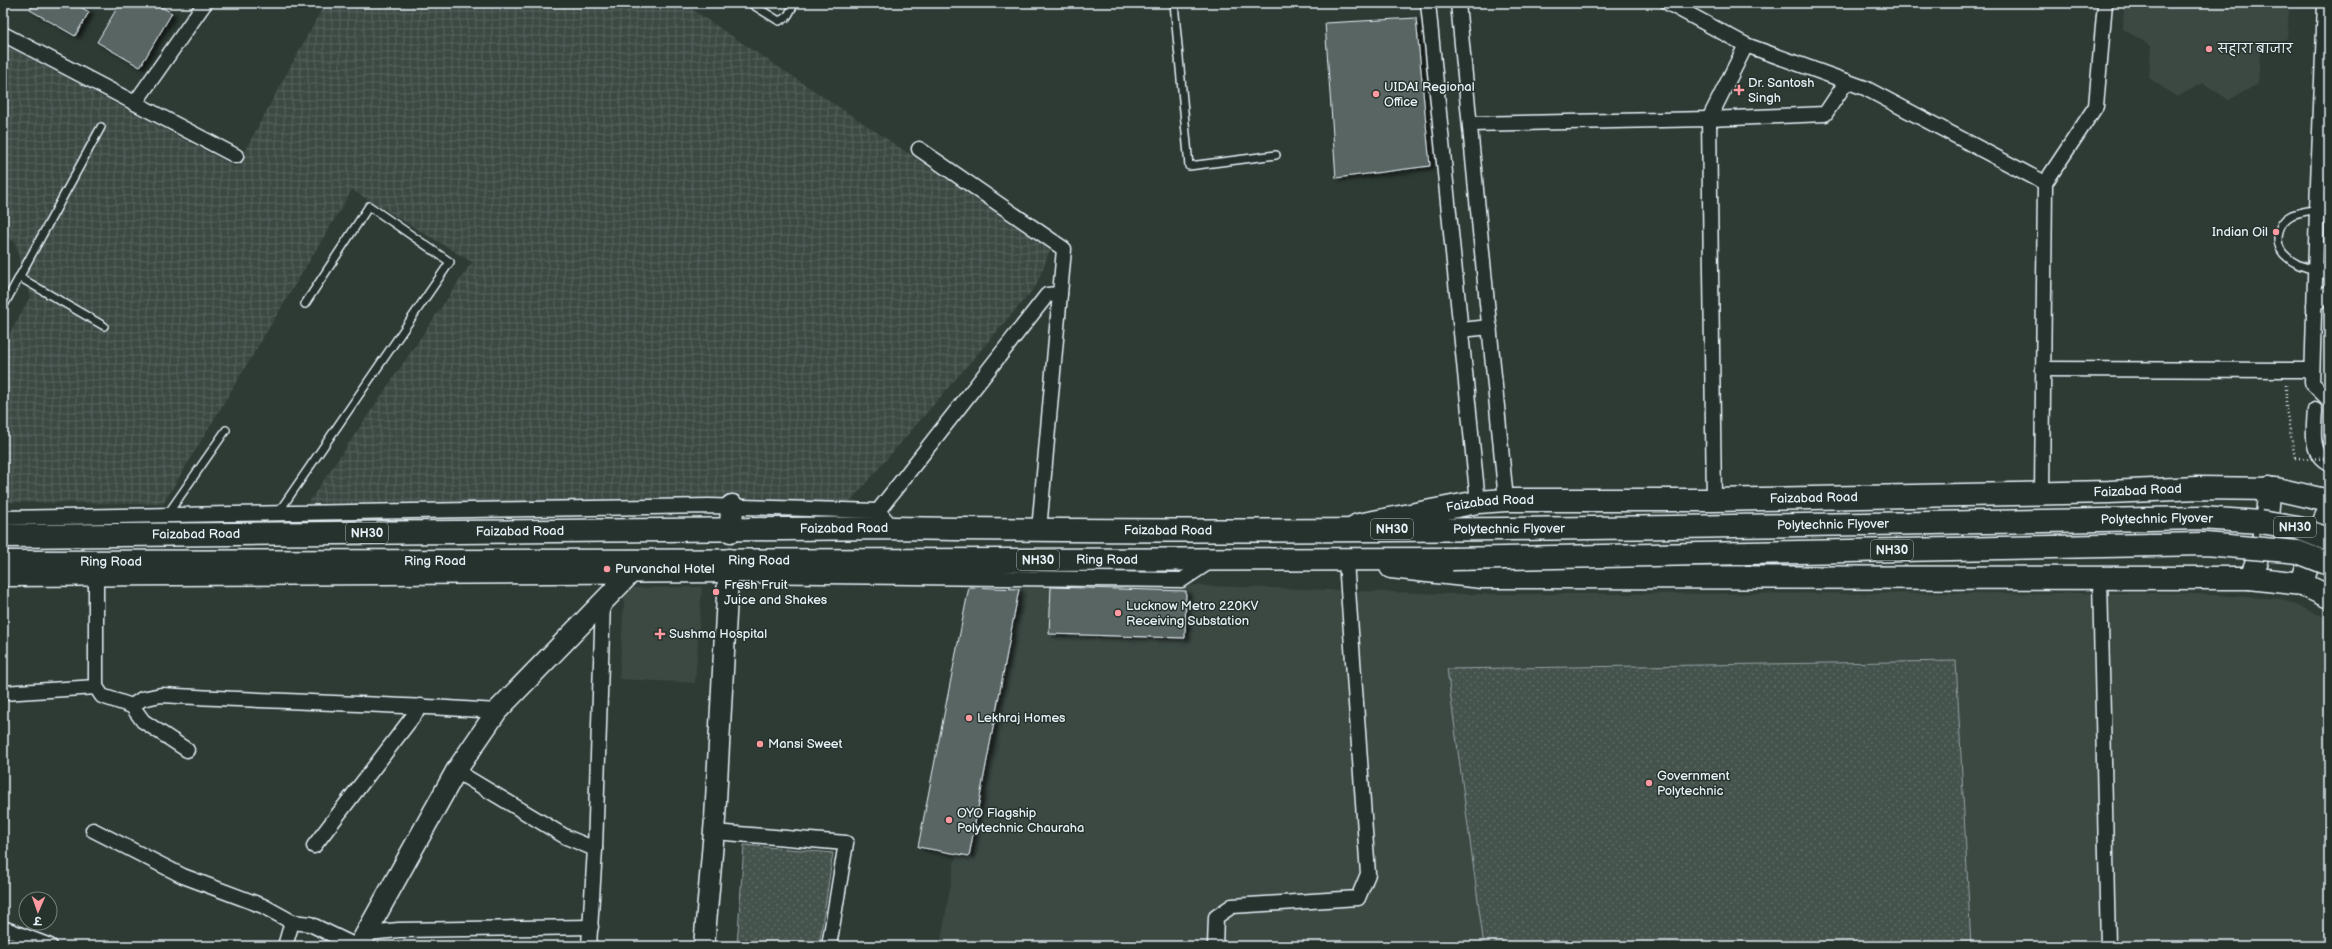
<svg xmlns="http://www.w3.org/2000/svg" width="2332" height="949" font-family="'Balsamiq Sans','Playpen Sans Deva',sans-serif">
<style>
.built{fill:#3b4843}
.industrial{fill:url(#industrial-grid)}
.park{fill:url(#park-dots);stroke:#96a2a3}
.building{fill:#596563;stroke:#e8f1f8;filter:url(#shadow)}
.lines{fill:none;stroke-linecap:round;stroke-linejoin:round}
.lane-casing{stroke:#e8f1f8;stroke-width:10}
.street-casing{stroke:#e8f1f8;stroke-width:17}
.secondary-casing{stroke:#e8f1f8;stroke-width:23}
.primary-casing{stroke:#e8f1f8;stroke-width:25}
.highway-casing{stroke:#e8f1f8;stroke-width:25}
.path{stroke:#e8f1f8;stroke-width:2.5;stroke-dasharray:1 3;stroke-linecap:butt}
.lane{stroke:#26332d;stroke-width:7}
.street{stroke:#26332d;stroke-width:14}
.secondary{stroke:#26332d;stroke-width:20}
.primary{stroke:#26332d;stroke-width:22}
.highway{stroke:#26332d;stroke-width:22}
.rail{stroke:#e8f1f8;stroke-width:3}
.highway-bridge-casing{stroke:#e8f1f8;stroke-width:25;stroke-linecap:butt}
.path-bridge{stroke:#e8f1f8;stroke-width:2.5;stroke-dasharray:1 3;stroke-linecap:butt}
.highway-bridge{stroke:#26332d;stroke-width:22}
.poi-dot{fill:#ff9aa2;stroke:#26332d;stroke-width:1.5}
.labels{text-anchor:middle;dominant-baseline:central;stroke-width:3;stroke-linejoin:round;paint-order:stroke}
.shield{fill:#26332d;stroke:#aeb8bb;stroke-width:1}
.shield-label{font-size:12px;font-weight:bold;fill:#e8f1f8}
.poi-label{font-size:13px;fill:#e8f1f8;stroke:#26332d;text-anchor:start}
.street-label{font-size:13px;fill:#e8f1f8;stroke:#26332d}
</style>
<defs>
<pattern id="industrial-grid" width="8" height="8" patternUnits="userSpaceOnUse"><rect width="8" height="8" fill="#3b4843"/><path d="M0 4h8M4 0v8" fill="none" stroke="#57635f"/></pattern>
<pattern id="park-dots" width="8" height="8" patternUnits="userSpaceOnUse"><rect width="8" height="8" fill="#45524e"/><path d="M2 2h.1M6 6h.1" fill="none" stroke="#606b68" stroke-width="1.8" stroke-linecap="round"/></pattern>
<filter id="shadow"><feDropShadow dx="4.5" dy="2.5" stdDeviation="2" flood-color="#0009"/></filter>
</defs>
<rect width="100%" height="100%" fill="#2e3b35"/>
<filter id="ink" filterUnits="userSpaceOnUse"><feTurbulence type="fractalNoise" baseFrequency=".025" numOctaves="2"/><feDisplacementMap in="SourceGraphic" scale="8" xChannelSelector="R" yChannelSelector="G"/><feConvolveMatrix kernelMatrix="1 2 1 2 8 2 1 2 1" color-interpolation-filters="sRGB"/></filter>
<g filter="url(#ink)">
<g class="built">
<path d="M2124 3H2279L2289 10 2287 38 2260 53 2258 84 2229 100 2203 83 2177 97 2149 78 2151 46 2123 29Z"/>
<path d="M1004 579 1450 594 2177 593 2282 599 2329 619V946H940Z"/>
<path d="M702 587 695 683 619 679 625 588Z"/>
</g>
<path class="industrial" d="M325 3H682L1051 248 1036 286 848 504 305 508 472 262 352 190 163 504 3 502V346L30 297 15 242 3 234V44L236 167Z"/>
<g class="park">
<path d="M1956 661 1971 946H1484L1447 669Z"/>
<path d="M744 845 833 853 819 946H737Z"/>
</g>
<g class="building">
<path d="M34 3H74L89 12 75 36 30 10Z"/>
<path d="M120 3H154L172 13 140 67 97 42Z"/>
<path d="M1416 18 1430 166 1336 178 1325 23Z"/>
<path d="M969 587 1019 589 969 856 918 847Z"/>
<path d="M1051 587 1186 591 1185 638 1049 634Z"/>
</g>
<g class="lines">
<g class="lane-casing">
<g id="lane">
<path d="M750 3 779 21 787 17 795 3"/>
<path d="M1174 3 1189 166 1276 155"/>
<path d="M2315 270C2305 267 2295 265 2287 257 2273 246 2276 223 2292 215 2300 212 2309 211 2317 209"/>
<path d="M19 277 104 326"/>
<path d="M3 307 101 127"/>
<path d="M278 513 450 262 369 206 305 304"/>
<path d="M167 515 226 430"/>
</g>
</g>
<g class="street-casing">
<g id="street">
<path d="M1428 3 1478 502"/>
<path d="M1458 3 1506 500"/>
<path d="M1668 3 1746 45 1709 119 1825 114 1847 81"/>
<path d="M2325 3 2317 209 2329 210"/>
<path d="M3 34 236 156"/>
<path d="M1746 45 1865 88 2045 183"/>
<path d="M135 103 205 3"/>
<path d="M1470 124 1709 119 1714 500"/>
<path d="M919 149 1064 249 1039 530"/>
<path d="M2317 209 2312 383 2329 400"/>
<path d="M2315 270 2329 271"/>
<path d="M2314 305 2329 292"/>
<path d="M1461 330 1490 327"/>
<path d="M2043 369 2312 370"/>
<path d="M2315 410C2314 427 2309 455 2329 463"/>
<path d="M2042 494 2045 183 2096 106 2105 3"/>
<path d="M878 511 1047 295 1060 294"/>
<path d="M3 518 709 506 878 511 893 528"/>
<path d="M2100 578 2108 946"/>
<path d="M3 579 728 575 1182 580 1211 561"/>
<path d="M96 579V687L102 696 132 706 143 721 187 750"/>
<path d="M3 693 96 687"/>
<path d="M132 706 142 699 161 695C273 702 385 703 497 711"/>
<path d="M456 771 566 837 595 849"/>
<path d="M93 830 183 876 263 906 292 922 310 924 356 946"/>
<path d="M714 832 846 843 829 946"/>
<path d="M314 846 421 706"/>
<path d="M3 928 50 946"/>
<path d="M367 933 399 930 591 927"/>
<path d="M285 946 292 922"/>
<path d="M589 946 595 849 603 601"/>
<path d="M1215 946 1216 917 1232 906 1358 898 1368 874 1346 561"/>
</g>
</g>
<g class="secondary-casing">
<g id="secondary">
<path d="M359 946 456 771 497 711 627 577"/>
<path d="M704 946 715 819 729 559"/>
</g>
</g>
<g class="primary-casing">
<g id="primary">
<path id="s1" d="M1358 525 1478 502 1506 500H1714L2109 492 2197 488 2276 489 2329 501"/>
<path d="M1391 567 1482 577 2250 578 2302 584 2329 597"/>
<path d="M2250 578C2264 550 2268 519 2269 488"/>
<path d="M2302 584 2313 545 2329 511"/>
</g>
</g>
<g class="highway-casing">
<g id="highway">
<path d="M731 531 732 506"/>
<path id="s2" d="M3 536 893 528C1329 535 1765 526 2201 518L2260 522"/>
<path id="s3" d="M3 562 1452 559"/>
</g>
</g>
<path class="path" d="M2286 385V409L2295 458"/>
<use href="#lane" class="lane"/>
<use href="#street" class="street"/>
<use href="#secondary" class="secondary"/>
<use href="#primary" class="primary"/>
<use href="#highway" class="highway"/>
<path class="rail" d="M2324 946 2329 915"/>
<g class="highway-bridge-casing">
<g id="highway-bridge">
<path d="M2260 522 2298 528 2329 540"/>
<path d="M1452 559 2205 544 2298 552 2329 564"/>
</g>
</g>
<path class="path-bridge" d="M2295 458 2329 459"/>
<use href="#highway-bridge" class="highway-bridge"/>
</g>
</g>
<g class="poi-dot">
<circle cx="2209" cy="49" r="4"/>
<path d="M1737 84h4v4h4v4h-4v4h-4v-4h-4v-4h4z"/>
<circle cx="1376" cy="94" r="4"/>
<circle cx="2276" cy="232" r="4"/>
<circle cx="607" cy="569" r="4"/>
<circle cx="716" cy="592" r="4"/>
<circle cx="1118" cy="613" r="4"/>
<path d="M658 628h4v4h4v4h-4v4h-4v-4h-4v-4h4z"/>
<circle cx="969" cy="718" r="4"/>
<circle cx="760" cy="744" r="4"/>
<circle cx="1649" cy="783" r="4"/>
<circle cx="949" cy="820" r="4"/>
</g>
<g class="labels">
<g class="shield">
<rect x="2274" y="517" width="42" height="20" rx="3"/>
<rect x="1371" y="519" width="42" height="20" rx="3"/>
<rect x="346" y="523" width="42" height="20" rx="3"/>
<rect x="1871" y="540" width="42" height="20" rx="3"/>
<rect x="1017" y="550" width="42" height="20" rx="3"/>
</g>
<g class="shield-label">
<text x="2295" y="527">NH30</text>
<text x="1392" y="529">NH30</text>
<text x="367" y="533">NH30</text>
<text x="1892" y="550">NH30</text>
<text x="1038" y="560">NH30</text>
</g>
<g class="poi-label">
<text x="2217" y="49">सहारा बाजार</text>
<text x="1748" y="83">Dr. Santosh<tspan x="1748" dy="15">Singh</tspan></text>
<text x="1384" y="87">UIDAI Regional<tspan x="1384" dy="15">Office</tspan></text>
<text x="2268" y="232" text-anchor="end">Indian Oil</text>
<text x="615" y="569">Purvanchal Hotel</text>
<text x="724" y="585">Fresh Fruit<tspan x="724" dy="15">Juice and Shakes</tspan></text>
<text x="1126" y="606">Lucknow Metro 220KV<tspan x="1126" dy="15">Receiving Substation</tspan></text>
<text x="669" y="634">Sushma Hospital</text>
<text x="977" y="718">Lekhraj Homes</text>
<text x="768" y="744">Mansi Sweet</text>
<text x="1657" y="776">Government<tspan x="1657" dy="15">Polytechnic</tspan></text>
<text x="957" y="813">OYO Flagship<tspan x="957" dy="15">Polytechnic Chauraha</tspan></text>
</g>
<g class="street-label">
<text stroke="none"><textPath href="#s1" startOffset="782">Faizabad Road</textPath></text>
<text stroke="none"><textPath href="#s1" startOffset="458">Faizabad Road</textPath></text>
<text stroke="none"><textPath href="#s1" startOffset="134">Faizabad Road</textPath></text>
<text stroke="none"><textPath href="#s2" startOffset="2154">Polytechnic Flyover</textPath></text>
<text stroke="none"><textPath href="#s2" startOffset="1830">Polytechnic Flyover</textPath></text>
<text stroke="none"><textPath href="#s2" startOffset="1506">Polytechnic Flyover</textPath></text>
<text stroke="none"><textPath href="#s2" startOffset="841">Faizabad Road</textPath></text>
<text stroke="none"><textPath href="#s2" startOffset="1165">Faizabad Road</textPath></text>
<text stroke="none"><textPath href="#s2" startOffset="517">Faizabad Road</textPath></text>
<text stroke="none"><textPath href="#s2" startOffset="193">Faizabad Road</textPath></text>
<text stroke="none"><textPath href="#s3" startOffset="756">Ring Road</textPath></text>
<text stroke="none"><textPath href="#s3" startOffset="432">Ring Road</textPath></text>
<text stroke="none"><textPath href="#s3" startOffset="1104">Ring Road</textPath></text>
<text stroke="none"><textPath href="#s3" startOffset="108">Ring Road</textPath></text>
</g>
</g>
<rect width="2332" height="949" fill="none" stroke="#26332d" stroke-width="16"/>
<rect x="8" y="8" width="2316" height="933" fill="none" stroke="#e8f1f8" stroke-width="1.5" filter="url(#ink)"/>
<g transform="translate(38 911) rotate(182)"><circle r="19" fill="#26332d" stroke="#747f7e"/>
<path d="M0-3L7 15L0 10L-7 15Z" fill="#ff9aa2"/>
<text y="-6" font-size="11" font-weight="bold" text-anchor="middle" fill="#e8f1f8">उ</text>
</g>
</svg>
